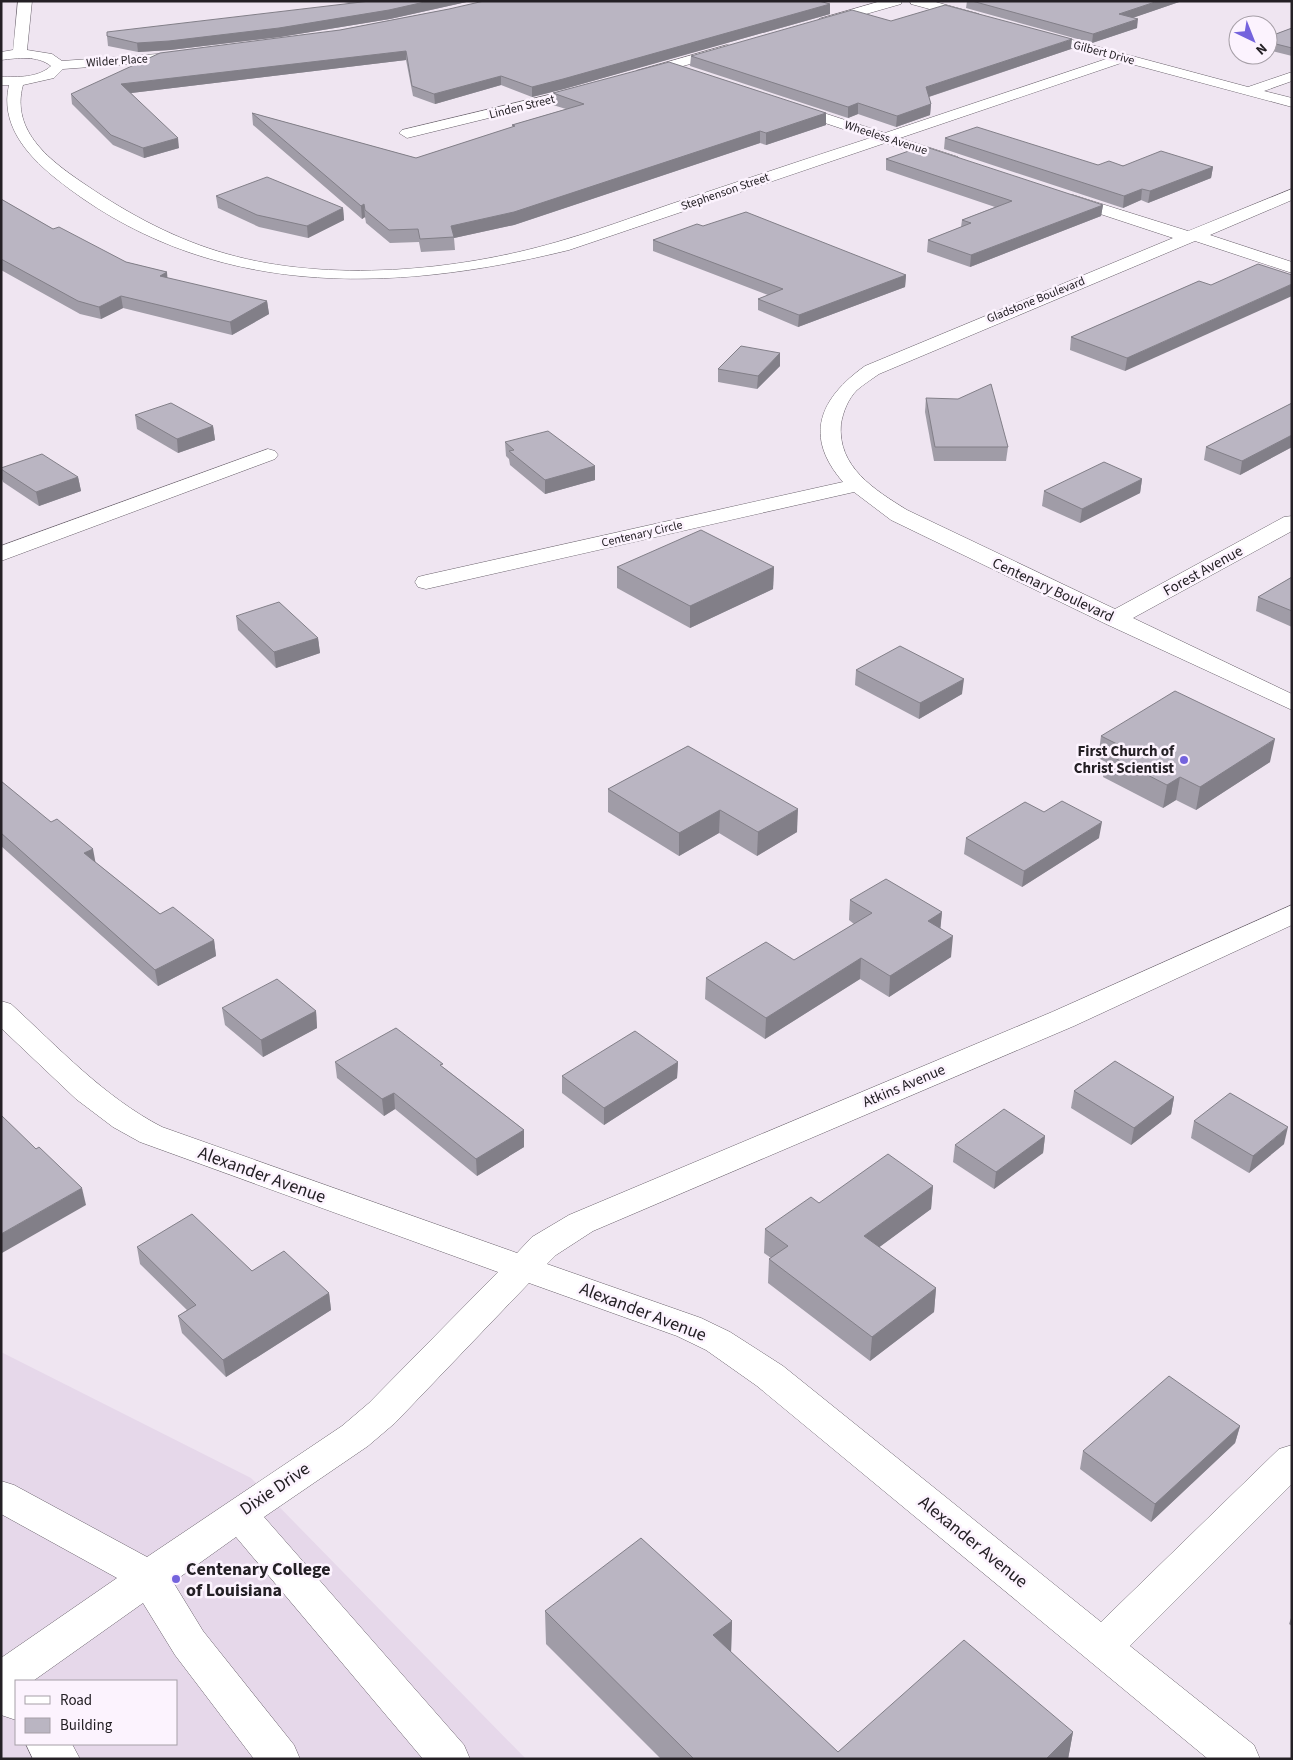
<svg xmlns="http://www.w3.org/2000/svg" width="1293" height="1760" font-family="'Source Sans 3',sans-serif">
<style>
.built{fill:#e6d8ea;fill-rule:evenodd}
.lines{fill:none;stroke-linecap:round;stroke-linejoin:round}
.minor-casing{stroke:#6a626c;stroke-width:1}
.minor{fill:#fff;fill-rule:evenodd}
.wall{fill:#a09ca7}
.shaded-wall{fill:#827f88}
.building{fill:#bab5c2;stroke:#827f88}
.poi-dot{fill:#7463dd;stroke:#fcf3fe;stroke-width:2}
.labels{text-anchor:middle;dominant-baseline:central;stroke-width:5;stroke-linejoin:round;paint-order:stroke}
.far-street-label{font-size:12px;fill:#242025;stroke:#fcf3fe}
.street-label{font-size:15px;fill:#242025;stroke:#fcf3fe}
.poi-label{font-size:15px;font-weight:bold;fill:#242025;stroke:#fcf3fe;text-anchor:end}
.near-street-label{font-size:18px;fill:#242025;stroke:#fcf3fe}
.near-poi-label{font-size:18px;font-weight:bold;fill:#242025;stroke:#fcf3fe;text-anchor:start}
</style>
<rect width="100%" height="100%" fill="#efe5f1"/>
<path class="built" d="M1 1352 251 1478 526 1759H1ZM16 1681H176V1744H16Z"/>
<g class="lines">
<g class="minor-casing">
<g id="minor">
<path d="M18 1H32L27 50 52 54 62 61 185 52 192 56 185 60 63 69 54 78 23 85C10 132 52 162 86 185 130 215 177 240 227 254 329 283 457 271 557 242 596 231 633 217 671 204 737 182 803 160 870 138L786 110 784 107 786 104H796L885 133 1109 58 1030 37 1028 34 1030 31 1035 30 1248 87 1292 72V81L1264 91 1292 98V107L1124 62 900 138 958 157 960 160 958 163H946L885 143 569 250C389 294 206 300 54 177 26 154 0 124 9 85H1V77C18 77 38 78 51 66 37 55 18 58 1 60V52L13 50Z"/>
<path d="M881 1H902L901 4 824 26 817 22 819 19Z"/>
<path d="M910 1H932L979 14 981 17 974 21 911 4Z"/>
<path d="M727 45 732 46 734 49 732 52 641 78 634 74 636 71Z"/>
<path d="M590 85 597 89 595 92 407 138 399 133 402 130Z"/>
<path d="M1292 189V200L1210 235 1292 262V273L1195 241 879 374C872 379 864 384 857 390 848 399 843 412 841 424 837 467 875 490 907 510L1115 609 1284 517 1292 516V531L1133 618 1292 694V710L1106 624 891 520 854 492 426 589 418 587 415 582 418 577 426 575 843 482C803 436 820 398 865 366L1173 238 1061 201 1059 198 1061 195H1073L1188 231Z"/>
<path d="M268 449 275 451 278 455 275 459 1 561V546Z"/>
<path d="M1292 905V925L1074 1026 593 1231 556 1255 547 1264 701 1318 730 1332 783 1366 1101 1622 1279 1449 1292 1445V1484L1130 1646 1254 1745 1260 1759H1208L757 1386 706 1350 677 1336 529 1283 395 1423 368 1446 264 1517 464 1745 470 1759H423L236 1537 173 1582 203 1631 294 1745 300 1759H254L175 1655 143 1603 33 1681H16V1720L1 1715V1658L117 1578 1 1514V1481L14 1485 147 1557 342 1426 369 1403 498 1272 140 1142 113 1127 76 1099 1 1028V1001L11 1004C59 1048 104 1097 162 1127L517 1253 532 1237 569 1215 1052 1012Z"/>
<path d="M26 1744H72L80 1759H33Z"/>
</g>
</g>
<use href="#minor" class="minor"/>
</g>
<g class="wall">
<path d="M339 1H471L390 19 280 37 170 50 138 52 108 46 107 36 354 4Z"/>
<path d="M967 1H1182L1132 18 1137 28 1092 43 966 8Z"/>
<path d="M830 4V14L564 89 532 97 501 85 435 104 413 96 406 60 131 93 179 148 144 158 113 145 72 104 71 94 340 30 449 9Z"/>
<path d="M891 21 1071 49 929 97 931 104 930 115 896 127 858 114 848 118 690 66 691 56Z"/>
<path d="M1292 28V56L1268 50V37Z"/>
<path d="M553 93 826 113V125L766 145 760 143 514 225 454 238 455 250 421 252 419 242 390 243 366 223 365 217 362 219 253 125 252 113 416 158 513 127 512 125 566 109 553 105Z"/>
<path d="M945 138 1098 165 1213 167 1211 178 1148 203 1141 200 1123 208 944 149Z"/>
<path d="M886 159 1103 205 1101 216 970 267 927 252 928 240 961 227 962 220 995 207 886 170Z"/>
<path d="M216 196 343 208 344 220 308 238 259 227 218 208Z"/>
<path d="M1 199 53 229 126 262 167 272V278L267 301 269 314 232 335 123 308 101 319 80 314 1 270Z"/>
<path d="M703 226 906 275 905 287 798 327 758 310V299L768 295 653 251V240Z"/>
<path d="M1199 281 1125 371 1070 350 1071 337Z"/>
<path d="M780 366 757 389 718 382V369Z"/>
<path d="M926 398 1008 447 1006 461H934L925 412Z"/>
<path d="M1292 403V447L1240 475 1204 460 1206 447Z"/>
<path d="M135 415 213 426 215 440 178 453 137 429Z"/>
<path d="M505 442 595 466V480L545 494 510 465 509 459 506 456Z"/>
<path d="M1 468 78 477 81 491 39 506 3 482 1 476Z"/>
<path d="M1142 479 1140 493 1080 523 1042 506 1044 491Z"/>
<path d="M617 567H774L773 589 690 628 617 588Z"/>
<path d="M1292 577V627L1256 611 1258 597Z"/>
<path d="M236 616 318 638 320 653 276 668 238 630Z"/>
<path d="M856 670 962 694 919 719 855 685Z"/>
<path d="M1101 736 1270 762 1196 810 1176 800 1163 808 1103 777 1106 762 1098 758Z"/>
<path d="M688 746 797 832 757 856 719 833 679 856 608 812V789Z"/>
<path d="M1 781 95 862 160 914 214 940 216 956 158 986 1 846Z"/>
<path d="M1044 812 1099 838 1022 887 964 854 966 838Z"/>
<path d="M850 900 942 912 940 928 951 957 889 997 860 979 765 1039 705 999 706 978 794 960 854 924 849 920Z"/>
<path d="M222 1008 316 1011 317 1028 263 1057 225 1025Z"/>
<path d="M335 1062 443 1067 524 1130V1147L477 1176 395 1109 384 1116 337 1078Z"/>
<path d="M678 1062 677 1078 604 1125 562 1093V1076Z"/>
<path d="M1074 1091 1174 1097 1171 1114 1131 1145 1071 1108Z"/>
<path d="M1194 1121 1284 1144 1249 1173 1191 1138Z"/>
<path d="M1045 1136 1043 1153 994 1189 953 1162 955 1145Z"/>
<path d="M933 1186 931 1209 879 1247 936 1288 934 1312 870 1361 768 1283 769 1259 771 1258 764 1253 765 1229 819 1203Z"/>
<path d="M137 1247 252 1271 329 1293 331 1310 226 1377 182 1333 178 1316 187 1310 140 1264Z"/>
<path d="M1240 1426 1235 1443 1151 1522 1080 1469 1083 1451Z"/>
<path d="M545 1611 732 1621 731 1652 838 1752 1073 1732 1068 1759H661L546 1644Z"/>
<path d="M1292 1615V1626L1289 1624Z"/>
</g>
<g class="shaded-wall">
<path d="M429 1H471L390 19 280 37 170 50 138 52 137 43Z"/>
<path d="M1158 1H1182L1118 23 1119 14Z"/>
<path d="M830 4V14L564 89 532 97V87Z"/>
<path d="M1138 19 1137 28 1092 43 1093 34Z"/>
<path d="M1072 39 1071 49 925 98 926 87Z"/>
<path d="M406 51V60L123 94 121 84Z"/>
<path d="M501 76V85L435 104 434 94Z"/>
<path d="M858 103V114L848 118V107Z"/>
<path d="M931 104 930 115 896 127 897 116Z"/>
<path d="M826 113V125L766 145V133Z"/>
<path d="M760 131V143L514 225 454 238 451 226Z"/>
<path d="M178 138 179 148 144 158 143 148Z"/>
<path d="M1213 167 1211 178 1148 203 1150 191Z"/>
<path d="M1142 189 1141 200 1123 208 1124 196Z"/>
<path d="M364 204 365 217 362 219 361 206Z"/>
<path d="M1103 205 1101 216 970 267 971 255Z"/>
<path d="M343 208 344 220 308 238 307 226Z"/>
<path d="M167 272 168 285 160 276Z"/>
<path d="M906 275 905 287 798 327 799 315Z"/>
<path d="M1292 284V296L1125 371 1127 358Z"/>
<path d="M121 296 123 308 101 319 99 307Z"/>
<path d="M267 301 269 314 232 335 230 322Z"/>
<path d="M780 353V366L757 389 758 376Z"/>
<path d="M213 426 215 440 178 453 177 439Z"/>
<path d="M1292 435V447L1240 475 1242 461Z"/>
<path d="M595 466V480L545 494V480Z"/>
<path d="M78 477 81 491 39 506 36 492Z"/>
<path d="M1142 479 1140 493 1080 523 1082 509Z"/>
<path d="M774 567 773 589 690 628V606Z"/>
<path d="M318 638 320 653 276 668 274 652Z"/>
<path d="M964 679 962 694 919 719 920 703Z"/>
<path d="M1275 739 1270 762 1196 810 1200 787Z"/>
<path d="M1180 777 1176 800 1163 808 1167 785Z"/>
<path d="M798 809 797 832 757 856 758 832Z"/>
<path d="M720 810 719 833 679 856V833Z"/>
<path d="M1102 822 1099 838 1022 887 1024 871Z"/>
<path d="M93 849 96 865 84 853Z"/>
<path d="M942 912 940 933 928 921Z"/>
<path d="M953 936 951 957 889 997 890 976Z"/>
<path d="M214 940 216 956 158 986 155 970Z"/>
<path d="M861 958 860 979 765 1039 766 1018Z"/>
<path d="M316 1011 317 1028 263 1057 261 1040Z"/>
<path d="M678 1062 677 1078 604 1125V1108Z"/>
<path d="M394 1093 395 1109 384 1116 382 1099Z"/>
<path d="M1174 1097 1171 1114 1131 1145 1134 1128Z"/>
<path d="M1288 1127 1284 1144 1249 1173 1253 1156Z"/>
<path d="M524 1130V1147L477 1176 476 1159Z"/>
<path d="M1045 1136 1043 1153 994 1189 996 1172Z"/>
<path d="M933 1186 931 1209 862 1260 864 1236Z"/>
<path d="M82 1188 86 1205 2 1253 1 1234Z"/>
<path d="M936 1288 934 1312 870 1361 872 1337Z"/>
<path d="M329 1293 331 1310 226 1377 223 1360Z"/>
<path d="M1240 1426 1235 1443 1151 1522 1155 1504Z"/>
<path d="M732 1621 731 1654 713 1635Z"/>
<path d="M1073 1732 1068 1759H1046Z"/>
</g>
<g class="building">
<path d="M370 1H429L389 10 279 28 169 41 137 43 107 36V32Z"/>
<path d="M484 1H819L830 4 563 79 532 87 501 76 434 94 412 86 406 51 121 84 178 138 143 148 111 135 71 94 160 53 340 30 449 9Z"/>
<path d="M972 1H1158L1119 14 1138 19 1093 34Z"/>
<path d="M945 5 1072 39 926 87 931 104 897 116 858 103 848 107 691 56 852 10 891 21Z"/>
<path d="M1292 28V48L1268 42V37Z"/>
<path d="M669 62 826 113 766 133 760 131 514 212 451 226 454 237 420 239 418 229 389 230 365 210 364 204 361 206 252 113 416 158 515 126 512 125 584 104 553 93Z"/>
<path d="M977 127 1098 165 1109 161 1123 166 1161 151 1213 167 1150 191 1142 189 1124 196 945 138Z"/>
<path d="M923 146 1103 205 971 255 928 240 971 223 962 220 1012 201 886 159Z"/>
<path d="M267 177 343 208 307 226 257 215 216 196Z"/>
<path d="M1 199 53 229 59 227 126 262 167 272 160 276 267 301 230 322 121 296 99 307 78 301 1 259Z"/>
<path d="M746 212 906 275 799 315 758 299 783 289 653 240 697 224 703 226Z"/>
<path d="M1258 264 1292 275V284L1127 358 1071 337 1199 281 1211 285Z"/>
<path d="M741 346 780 353 758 376 718 369Z"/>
<path d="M991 384 1008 447H935L926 398 958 399Z"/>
<path d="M171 403 213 426 177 439 135 415Z"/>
<path d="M1292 403V435L1242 461 1206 447Z"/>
<path d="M548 431 595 466 545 480 509 451 514 450 505 442Z"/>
<path d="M42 454 78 477 36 492 1 469V468Z"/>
<path d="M1104 462 1142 479 1082 509 1044 491Z"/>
<path d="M701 530 774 567 690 606 617 567Z"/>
<path d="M1292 577V611L1258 597Z"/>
<path d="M279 602 318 638 274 652 236 616Z"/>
<path d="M900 646 964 679 920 703 856 670Z"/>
<path d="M1175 691 1275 739 1200 787 1180 777 1167 785 1107 754 1121 746 1101 736Z"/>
<path d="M688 746 798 809 758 832 720 810 679 833 608 789Z"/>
<path d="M1 781 51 822 57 819 93 849 84 853 160 914 173 907 214 940 155 970 1 833Z"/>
<path d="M1062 801 1102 822 1024 871 966 838 1025 802 1044 812Z"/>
<path d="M886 879 942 912 928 921 953 936 890 976 861 958 766 1018 706 978 766 942 794 960 872 913 850 900Z"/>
<path d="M277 979 316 1011 261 1040 222 1008Z"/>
<path d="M396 1028 443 1064 440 1065 524 1130 476 1159 394 1093 382 1099 335 1062Z"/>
<path d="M635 1031 678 1062 604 1108 562 1076Z"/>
<path d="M1115 1061 1174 1097 1134 1128 1074 1091Z"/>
<path d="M1230 1093 1288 1127 1253 1156 1194 1121Z"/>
<path d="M1004 1109 1045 1136 996 1172 955 1145Z"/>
<path d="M1 1115 36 1149 39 1147 82 1188 1 1234Z"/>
<path d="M888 1154 933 1186 864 1236 936 1288 872 1337 769 1259 788 1246 765 1229 811 1197 819 1203Z"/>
<path d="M192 1214 252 1271 284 1251 329 1293 223 1360 178 1316 196 1305 137 1247Z"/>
<path d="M1169 1376 1240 1426 1155 1504 1083 1451Z"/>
<path d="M641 1538 732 1621 713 1635 838 1752 964 1640 1073 1732 1046 1759H694L545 1611Z"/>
</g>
<g class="poi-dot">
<circle cx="1184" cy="760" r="5"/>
<circle cx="176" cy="1579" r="5"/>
</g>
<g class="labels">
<g class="far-street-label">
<text transform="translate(1104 53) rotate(15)">Gilbert Drive</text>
<text transform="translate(117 61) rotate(-4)">Wilder Place</text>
<text transform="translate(522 107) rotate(-14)">Linden Street</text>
<text transform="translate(886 138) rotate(18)">Wheeless Avenue</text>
<text transform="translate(725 192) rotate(-19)">Stephenson Street</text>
<text transform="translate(1036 300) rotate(-22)">Gladstone Boulevard</text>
<text transform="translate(642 534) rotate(-13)">Centenary Circle</text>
</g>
<g class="street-label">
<text transform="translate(1203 571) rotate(-29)">Forest Avenue</text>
<text transform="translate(1053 590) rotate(25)">Centenary Boulevard</text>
<text transform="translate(904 1086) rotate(-23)">Atkins Avenue</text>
</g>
<g class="poi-label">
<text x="1174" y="751">First Church of<tspan x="1174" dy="17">Christ Scientist</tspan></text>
</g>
<g class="near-street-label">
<text transform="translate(262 1175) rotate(20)">Alexander Avenue</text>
<text transform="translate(643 1312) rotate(21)">Alexander Avenue</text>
<text transform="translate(275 1489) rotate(-34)">Dixie Drive</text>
<text transform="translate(973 1542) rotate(39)">Alexander Avenue</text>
</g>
<g class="near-poi-label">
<text x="186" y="1569">Centenary College<tspan x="186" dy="21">of Louisiana</tspan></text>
</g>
</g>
<rect width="1293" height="1760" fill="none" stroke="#242025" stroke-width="5"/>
<rect x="15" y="1680" width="162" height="65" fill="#fcf3fe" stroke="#a69fa7"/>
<rect x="25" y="1696" width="25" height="8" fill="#ffffff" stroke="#a69fa7"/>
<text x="60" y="1705" font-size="15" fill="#242025">Road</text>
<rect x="25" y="1718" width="25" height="15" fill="#bab5c2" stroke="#a69fa7"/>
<text x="60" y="1730" font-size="15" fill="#242025">Building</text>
<g transform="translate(1253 40) rotate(137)"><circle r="24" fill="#fcf3fe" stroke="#a69fa7"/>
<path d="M0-4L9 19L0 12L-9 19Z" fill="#7463dd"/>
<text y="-8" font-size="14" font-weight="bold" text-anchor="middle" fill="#242025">N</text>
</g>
</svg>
